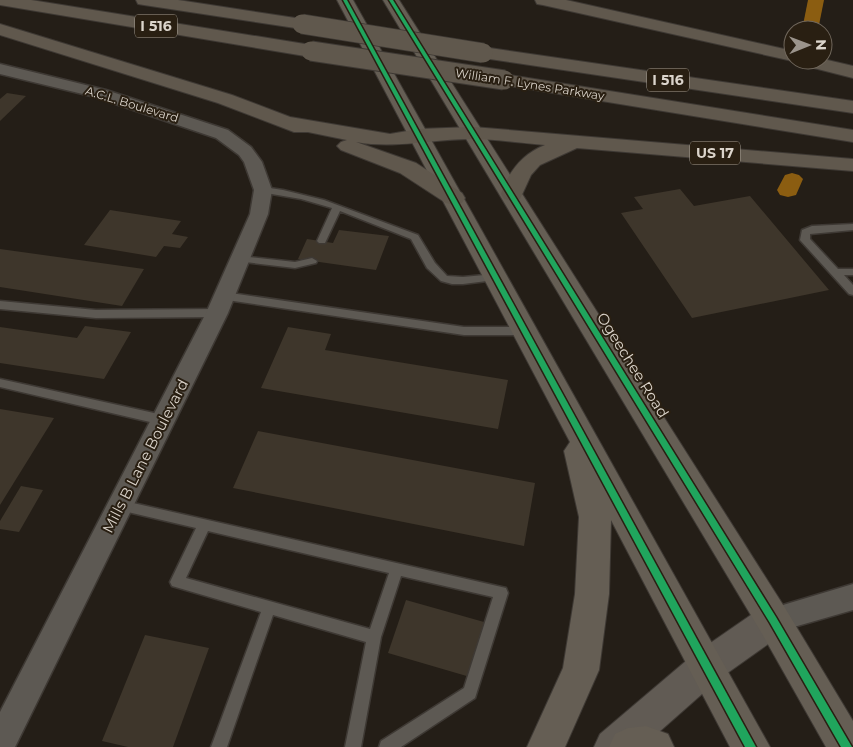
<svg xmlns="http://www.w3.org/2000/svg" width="853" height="747" font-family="Montserrat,sans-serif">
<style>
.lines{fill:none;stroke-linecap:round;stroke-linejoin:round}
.canal{fill:#8b5d11;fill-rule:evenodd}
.building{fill:#3e362b}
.service-casing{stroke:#3e3934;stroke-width:3}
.minor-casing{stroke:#3e3934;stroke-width:3}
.secondary-casing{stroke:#3e3934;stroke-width:2}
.primary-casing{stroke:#3e3934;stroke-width:2}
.motorway-casing{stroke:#3e3934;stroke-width:2}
.service{fill:#5d5953;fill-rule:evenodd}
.minor{fill:#5d5953;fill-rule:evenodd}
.secondary{fill:#615b54;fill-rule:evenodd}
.primary{fill:#655e54;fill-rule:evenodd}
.motorway{fill:#60584d;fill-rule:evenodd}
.motorway-bridge-casing{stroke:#3e3934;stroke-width:21;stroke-linecap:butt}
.motorway-bridge{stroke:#60584d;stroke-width:19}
.cycleway-casing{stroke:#291f12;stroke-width:3}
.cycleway{fill:#20a55d;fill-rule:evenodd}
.labels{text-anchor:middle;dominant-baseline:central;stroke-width:4;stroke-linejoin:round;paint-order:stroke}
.far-street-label{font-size:12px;fill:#dbd4cb;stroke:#291f12}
.shield{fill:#291f12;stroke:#a69e94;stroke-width:1}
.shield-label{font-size:14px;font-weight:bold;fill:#dbd4cb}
.street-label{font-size:15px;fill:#dbd4cb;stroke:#291f12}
</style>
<rect width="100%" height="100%" fill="#241e17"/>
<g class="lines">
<g class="canal">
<path d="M808 0H824L818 30H802Z"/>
<path d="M792 173 799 175 803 179 796 195 788 197 780 195 777 190 785 175Z"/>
</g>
</g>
<g class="building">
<path d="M7 93 26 96 0 121V99Z"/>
<path d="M680 189 694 206 750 196 829 290 692 318 621 213 643 209 634 197Z"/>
<path d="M110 210 181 221 172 234 188 237 180 248 164 246 156 257 84 245Z"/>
<path d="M339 230 389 236 376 270 298 259 307 239 333 243Z"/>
<path d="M0 249 144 269 122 306 0 287Z"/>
<path d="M85 326 131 332 104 379 0 363V327L77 338Z"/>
<path d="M288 327 331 334 325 350 508 380 498 429 261 388Z"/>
<path d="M0 409 54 418 0 505Z"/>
<path d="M258 431 535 483 524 546 233 488Z"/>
<path d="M21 486 43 490 19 532 0 529V521Z"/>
<path d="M406 600 484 622 470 677 388 653Z"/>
<path d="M145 635 209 648 173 747H128L102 741Z"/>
</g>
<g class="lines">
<g class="service-casing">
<g id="service">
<path d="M263 187 283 190 324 200 418 235 435 263 447 276 463 277 495 274 500 277 495 280 463 284H452L441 281 427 268 411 239 340 211 325 243H319L317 241 332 208 301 199 260 192 258 190Z"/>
<path d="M853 224V230L810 234V239L838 269H853V275H844L853 285V295L849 294 800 240 802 230 812 226Z"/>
<path d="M240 256 295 262 312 258 317 261 316 263 295 268 236 261 235 259 236 257Z"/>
<path d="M224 292 464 327H525L530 331 525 335H464L220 299 219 296 220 293Z"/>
<path d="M0 301 96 310 217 309 222 313 217 317 96 318 0 309Z"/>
<path d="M0 379 163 415 167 417 169 420 167 423 163 425 0 387Z"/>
<path d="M120 500 506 588 508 593 475 698 401 747H379L381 741 464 688 493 597 401 576 381 637 361 747H345L366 642 273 615 227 747H211L261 612 172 586 170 582 196 528 115 509 114 505 115 501ZM208 531 389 573 370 629 186 578Z"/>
</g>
</g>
<g class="minor-casing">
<g id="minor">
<path d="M0 64 106 90 228 130 251 147 262 162 272 190 268 214 228 313 15 747H0V712L206 313 250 214 254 190 244 162 239 155 216 138 95 97 0 74Z"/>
<path d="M853 584V610L773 633 763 629 759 620 763 611Z"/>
</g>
</g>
<g class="secondary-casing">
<path id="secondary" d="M773 604 785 608 790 620 785 632 719 679 642 747H594L600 734 693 655 761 608Z"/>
</g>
<g class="primary-casing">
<g id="primary">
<path d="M337 0H353L770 747H730L611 520 609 594 599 670 565 747H527L563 668 575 594 579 517 564 451 570 442Z"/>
<path d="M383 0H399L785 608 853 721V747H826L761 632Z"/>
<path d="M646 726 668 734 674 747H609L615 734 628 728Z"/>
</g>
</g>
<g class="motorway-casing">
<g id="motorway">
<path d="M0 0H31L311 45 318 47 320 51 318 55 311 57 0 5Z"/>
<path d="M136 0H178L302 19 308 20 311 24 308 28 302 29 144 5 138 4Z"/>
<path d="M535 0H566L793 51V60L823 59 853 66V78L798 64 797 62 543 5 537 4Z"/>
<path d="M0 24 232 95 290 117 390 134 419 129 473 127 853 159V171L577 148 540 165 531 175 520 199 512 201 504 199 501 194C509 171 522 154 545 145 521 143 496 139 472 139 433 139 395 149 356 142L416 163 462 193 465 198 462 203 454 205 446 203 400 173 341 150 337 146 341 142 347 140 308 132H294L218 103 0 35Z"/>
<path d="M483 47 853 101V113L476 57 474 53 476 49Z"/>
<path d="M504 74 853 130V142L497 84 494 80 497 76Z"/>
</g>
</g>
<use href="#service" class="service"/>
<use href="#minor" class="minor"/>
<use href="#secondary" class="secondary"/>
<use href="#primary" class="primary"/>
<use href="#motorway" class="motorway"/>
<g class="motorway-bridge-casing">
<g id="motorway-bridge">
<path d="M302 24 483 53"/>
<path d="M311 51 504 80"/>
</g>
</g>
<use href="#motorway-bridge" class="motorway-bridge"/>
<g class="cycleway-casing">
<g id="cycleway">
<path d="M343 0H347L756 747H745Z"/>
<path d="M389 0H393L776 617 852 747H841L770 623Z"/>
</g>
</g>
<use href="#cycleway" class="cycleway"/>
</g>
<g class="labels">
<g class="far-street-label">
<text transform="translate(530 84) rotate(9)">William F. Lynes Parkway</text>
<text transform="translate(132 104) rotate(17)">A.C.L. Boulevard</text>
</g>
<g class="shield">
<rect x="135" y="14.5" width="42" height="23" rx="4"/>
<rect x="647" y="68.5" width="42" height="23" rx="4"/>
<rect x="690" y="141.5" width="50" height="23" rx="4"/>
</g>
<g class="shield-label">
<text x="156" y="26">I 516</text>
<text x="668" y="80">I 516</text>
<text x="715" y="153">US 17</text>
</g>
<g class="street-label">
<text transform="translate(633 365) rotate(58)">Ogeechee Road</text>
<text transform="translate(145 456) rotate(-63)">Mills B Lane Boulevard</text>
</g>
</g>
<g transform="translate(808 45) rotate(89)"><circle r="24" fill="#291f12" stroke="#70675c"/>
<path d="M0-4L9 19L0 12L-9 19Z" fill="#9b948c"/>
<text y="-8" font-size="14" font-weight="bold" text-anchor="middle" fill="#dbd4cb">N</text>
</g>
</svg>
